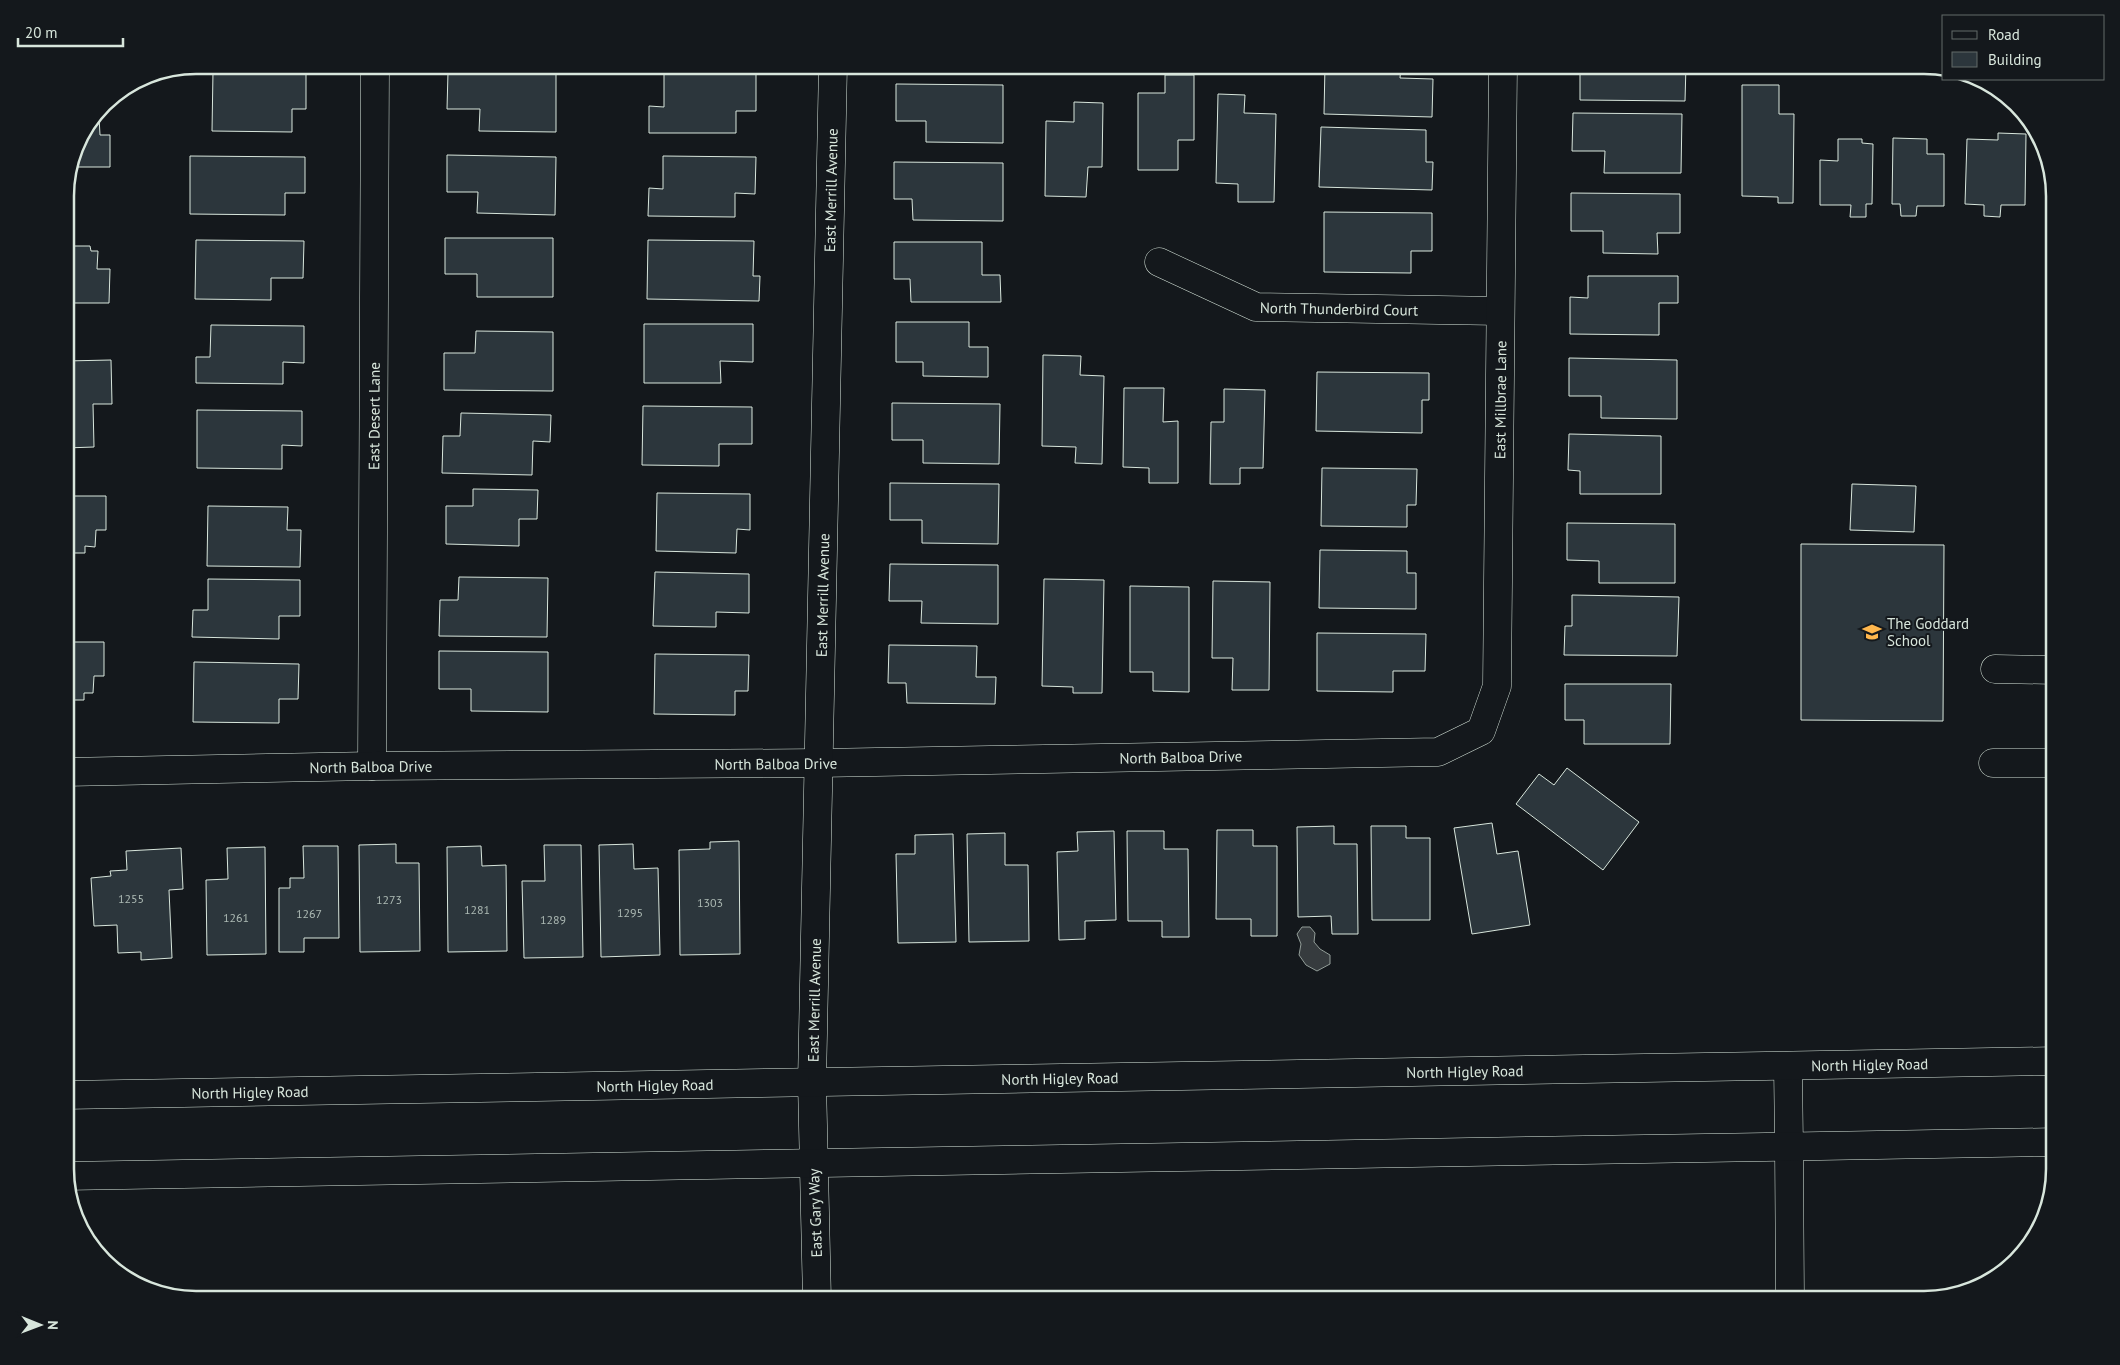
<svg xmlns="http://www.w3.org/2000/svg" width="2120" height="1365" font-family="'PT Sans',sans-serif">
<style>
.water{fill:#363b3e;stroke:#939e99}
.building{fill:#2c363c;stroke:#d8e6dc}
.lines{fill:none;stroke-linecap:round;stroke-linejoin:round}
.minor-casing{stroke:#d8e6dc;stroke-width:29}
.major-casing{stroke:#d8e6dc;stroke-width:29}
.minor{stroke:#14181c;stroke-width:28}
.major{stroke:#14181c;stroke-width:28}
.labels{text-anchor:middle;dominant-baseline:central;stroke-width:4;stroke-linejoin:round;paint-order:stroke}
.number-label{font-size:12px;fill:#adbab4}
.street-label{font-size:15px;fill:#d8e6dc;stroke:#14181c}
.poi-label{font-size:15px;fill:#d8e6dc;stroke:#14181c;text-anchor:start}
.rim{fill:none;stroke:#d8e6dc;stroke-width:2.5}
</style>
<rect width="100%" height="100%" fill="#14181c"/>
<path class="water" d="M1302 927H1310L1315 933 1314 942 1320 949 1330 955V964L1317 971 1306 965 1299 955 1301 944 1297 934Z"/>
<g class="building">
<path d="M1325 65H1401L1400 78 1433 79 1432 117 1324 114Z"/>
<path d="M1580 65H1686L1685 101 1580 100Z"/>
<path d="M213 71 306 72V109H292V132L212 131Z"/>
<path d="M448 72 556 73V132L479 131 480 109H447Z"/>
<path d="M664 73 756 74V111H736V133H649V106L664 107Z"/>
<path d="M1165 75H1194V140H1178V170H1138V93H1165Z"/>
<path d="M896 84 1003 85V143L926 142V121H896Z"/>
<path d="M1742 85H1779V114H1794L1793 203H1778V197L1742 196Z"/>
<path d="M1218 94 1245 95 1244 113 1276 114 1274 202H1238V184L1216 183Z"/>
<path d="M1074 102 1103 103 1102 167H1088L1086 197 1045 196 1046 121 1074 122Z"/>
<path d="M1573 113 1682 114 1681 173H1604L1605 151H1572Z"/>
<path d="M94 117H99L100 135H110V167H70L75 145Z"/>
<path d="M1321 127 1426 130V162H1433L1432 190 1319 187Z"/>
<path d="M1998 133 2026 134 2025 205H2001L2000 217 1984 216V205L1965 204 1967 139 1998 140Z"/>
<path d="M1893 138 1927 139V154H1944V206H1917L1916 216H1901L1900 204H1892Z"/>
<path d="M1838 139H1862V143L1873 144 1872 204H1866V217H1850L1851 205H1820V160L1838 161Z"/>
<path d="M447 155 556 157 555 215 477 213 478 192H447Z"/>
<path d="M190 156 305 157V193H285V215L190 214Z"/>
<path d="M663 156 756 157 755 194 735 193V217L648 216 649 188 663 189Z"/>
<path d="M894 162 1003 163V221L913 220 912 199H894Z"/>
<path d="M2047 165 2055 195V216H2047Z"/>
<path d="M1571 193 1680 194V233H1657L1658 254 1603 253V231H1571Z"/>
<path d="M1324 212 1432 213V251H1411V273L1324 272Z"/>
<path d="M65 227H71V246H90L91 251H98L97 269H110L109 303H65Z"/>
<path d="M445 238H553V297H477V274H445Z"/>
<path d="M196 240 304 241 303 278H271V300L195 299Z"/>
<path d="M648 240 754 241 753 276H760L759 301 647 299Z"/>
<path d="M894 242H982V275H1000L1001 302H911L910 279H894Z"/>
<path d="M1588 276H1678V303H1659V335L1570 334V297L1588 298Z"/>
<path d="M896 322H969V347H988V377L923 376V362H896Z"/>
<path d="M644 324H753V362L720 361 721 383H644Z"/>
<path d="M211 325 304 326V363L283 362V384L196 383V357H210Z"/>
<path d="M476 331 553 332V391L444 390V353H475Z"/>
<path d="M1043 355 1081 356 1080 375 1104 376 1102 464 1075 463 1076 447 1042 446Z"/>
<path d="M1569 358 1677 360V419L1601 418V396H1569Z"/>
<path d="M111 360 112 404H93L94 447 65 448V361Z"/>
<path d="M1317 372 1429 373V400H1422V433L1316 431Z"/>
<path d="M1124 388H1164L1163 422 1178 421V483H1149V468L1123 467Z"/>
<path d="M1224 389 1265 390 1263 468H1240V484H1210L1211 422H1224Z"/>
<path d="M892 403 1000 404 999 464 923 463V440H892Z"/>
<path d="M643 406 752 407V444H719V466L642 465Z"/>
<path d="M197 410 302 411V446L282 445V469L197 468Z"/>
<path d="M461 413 551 415 550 442 533 441 532 475 442 473 443 436H460Z"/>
<path d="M1569 434 1661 436V494H1580V471L1568 470Z"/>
<path d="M1322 468 1417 469 1416 505H1407V527L1321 526Z"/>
<path d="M890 483 999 484 998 544 922 543V520H890Z"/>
<path d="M1852 484 1916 486 1914 532 1850 530Z"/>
<path d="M473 489 538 490 537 519H519V546L446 544V506H473Z"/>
<path d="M657 493 750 494V530L737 529 736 553 656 551Z"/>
<path d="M65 496H106V530H96L95 547 85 546V553H65V570Z"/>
<path d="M208 506 288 507 287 530H301L300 567 207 566Z"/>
<path d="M1567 523 1675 524V583H1599V561L1567 560Z"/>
<path d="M1801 544 1944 545 1943 721 1801 720Z"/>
<path d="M1320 550 1407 551V573H1416V609L1319 608Z"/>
<path d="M890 564 998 565V624L921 623 922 601H889Z"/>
<path d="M655 572 749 574V613L716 612V627L653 626Z"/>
<path d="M459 577 548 578 547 637 439 636 440 600H458Z"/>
<path d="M208 579 300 580V616H279V639L192 637 193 610H208Z"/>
<path d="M1044 579 1104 580 1102 693H1073V687L1042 686Z"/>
<path d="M1213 581 1270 582 1269 690H1232L1233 658H1212Z"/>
<path d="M1130 586 1189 587V692L1153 691V672H1130Z"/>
<path d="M1572 595 1679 597 1677 656 1564 655 1565 626H1572Z"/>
<path d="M2048 610H2055V640H2047Z"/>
<path d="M1317 633 1426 634 1425 671H1393V692L1317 691Z"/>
<path d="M65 642H104V676H94L93 693H84V700H65Z"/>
<path d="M889 645 977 646 976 677H996L995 704 907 703 906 683H888Z"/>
<path d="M439 651 548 652V712L471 711V689H439Z"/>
<path d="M655 654 749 655 748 691H735V715L654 714Z"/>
<path d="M194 662 299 664 298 699H279V723L193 722Z"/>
<path d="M1565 684H1671L1670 744H1584V720H1565Z"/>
<path d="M1567 768 1639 822 1603 870 1516 804 1539 774 1554 785Z"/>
<path d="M1492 823 1497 854 1518 851 1530 925 1472 934 1454 828Z"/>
<path d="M1334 826V844H1357L1358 934H1332L1331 916 1298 917 1297 827Z"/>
<path d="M1371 826H1406V838H1430V920H1372Z"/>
<path d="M1217 830H1253V846H1277V936H1251V919H1216Z"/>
<path d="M1114 831 1116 920 1085 921V939L1059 940 1057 852 1078 851 1077 832Z"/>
<path d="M1127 831H1164V849H1188L1189 937H1162V921H1128Z"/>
<path d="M1005 833V865H1028L1029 941 969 942 967 834Z"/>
<path d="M953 834 956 942 898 943 896 854H915V835Z"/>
<path d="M739 841 740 954 680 955 679 850 710 849V842Z"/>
<path d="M396 844V863H419L420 951 360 952 359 845Z"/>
<path d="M633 844 634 869 658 868 660 955 601 957 599 845Z"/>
<path d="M544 845H581L583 957 524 958 522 881H545Z"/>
<path d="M303 846H338L339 938H304V952H279V888H290V878H304Z"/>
<path d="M481 846 482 866 506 865 507 951 448 952 447 847Z"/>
<path d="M265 847 266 954 207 955 206 880 228 879 227 848Z"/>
<path d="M181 848 183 889 169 890 172 958 141 960V952L118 953 117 925 94 926 91 878 111 876 110 871 127 870 126 851Z"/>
<path d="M403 1297V1300H253V1299Z"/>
</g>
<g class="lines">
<g class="minor-casing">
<g id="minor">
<path id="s1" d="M1159 262 1256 307 1500 311"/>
<path d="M1995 669 2055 670"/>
<path d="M1993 763H2055"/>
<path id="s2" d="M372 766 375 65"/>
<path id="s3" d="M65 772 372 766 819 763 1438 752 1481 731 1497 686 1503 65"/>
<path d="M1789 1147 1790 1300"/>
<path id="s4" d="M817 1300 812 1082 833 65"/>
</g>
</g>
<g class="major-casing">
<g id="major">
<path d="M1788 1066 1789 1147"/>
<path id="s5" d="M65 1095 2055 1061"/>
<path d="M65 1176 2055 1142"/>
</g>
</g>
<use href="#minor" class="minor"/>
<use href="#major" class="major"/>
</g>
<defs>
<g id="school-bare" transform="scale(1.5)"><path d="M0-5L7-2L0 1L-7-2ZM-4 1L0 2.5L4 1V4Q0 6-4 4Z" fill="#ffb74d" stroke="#14181c" stroke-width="2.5" paint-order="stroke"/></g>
</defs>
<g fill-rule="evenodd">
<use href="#school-bare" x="1872" y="632"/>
</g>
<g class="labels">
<g class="number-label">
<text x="131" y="898">1255</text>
<text x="389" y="899">1273</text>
<text x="710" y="902">1303</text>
<text x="477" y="909">1281</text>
<text x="630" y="912">1295</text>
<text x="309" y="913">1267</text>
<text x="236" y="917">1261</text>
<text x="553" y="919">1289</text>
</g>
<g class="street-label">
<text stroke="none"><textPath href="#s4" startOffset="1110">East Merrill Avenue</textPath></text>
<text stroke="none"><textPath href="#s1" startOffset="190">North Thunderbird Court</textPath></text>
<text stroke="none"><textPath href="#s3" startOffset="1755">East Millbrae Lane</textPath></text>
<text stroke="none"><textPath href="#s2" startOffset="350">East Desert Lane</textPath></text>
<text stroke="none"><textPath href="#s4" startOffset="705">East Merrill Avenue</textPath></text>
<text stroke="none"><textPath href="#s3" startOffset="1116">North Balboa Drive</textPath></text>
<text stroke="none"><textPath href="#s3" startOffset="711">North Balboa Drive</textPath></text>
<text stroke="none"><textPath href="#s3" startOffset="306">North Balboa Drive</textPath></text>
<text stroke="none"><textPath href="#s4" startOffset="300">East Merrill Avenue</textPath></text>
<text stroke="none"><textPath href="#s5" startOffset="1805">North Higley Road</textPath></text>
<text stroke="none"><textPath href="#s5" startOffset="1400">North Higley Road</textPath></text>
<text stroke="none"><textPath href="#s5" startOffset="995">North Higley Road</textPath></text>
<text stroke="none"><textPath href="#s5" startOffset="590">North Higley Road</textPath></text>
<text stroke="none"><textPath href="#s5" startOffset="185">North Higley Road</textPath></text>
<text transform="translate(815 1213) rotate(-92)">East Gary Way</text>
</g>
<g class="poi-label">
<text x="1887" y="623">The Goddard<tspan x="1887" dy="17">School</tspan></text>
</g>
</g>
<path d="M0 0H2120V1365H0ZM196 74H1924A122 122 0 0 1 2046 196V1169A122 122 0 0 1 1924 1291H196A122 122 0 0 1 74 1169V196A122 122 0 0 1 196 74Z" fill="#14181c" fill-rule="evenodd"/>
<path class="rim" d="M196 74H1924A122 122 0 0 1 2046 196V1169A122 122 0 0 1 1924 1291H196A122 122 0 0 1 74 1169V196A122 122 0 0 1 196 74Z"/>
<rect x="1942" y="15" width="162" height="65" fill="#14181c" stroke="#626a69"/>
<rect x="1952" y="31" width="25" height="8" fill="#14181c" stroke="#626a69"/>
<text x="1988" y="40" font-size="15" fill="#d8e6dc">Road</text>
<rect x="1952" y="52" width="25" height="15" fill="#2c363c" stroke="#626a69"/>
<text x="1988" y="65" font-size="15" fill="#d8e6dc">Building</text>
<g transform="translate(40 1325) rotate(91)" stroke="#14181c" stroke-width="4" paint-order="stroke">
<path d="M0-4L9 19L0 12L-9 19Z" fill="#d8e6dc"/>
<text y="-8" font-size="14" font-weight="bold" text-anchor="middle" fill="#d8e6dc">N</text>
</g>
<path d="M18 38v8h105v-8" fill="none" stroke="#d8e6dc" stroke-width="2.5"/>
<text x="25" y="38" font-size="15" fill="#d8e6dc" stroke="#14181c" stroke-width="4" paint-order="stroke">20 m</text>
</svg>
